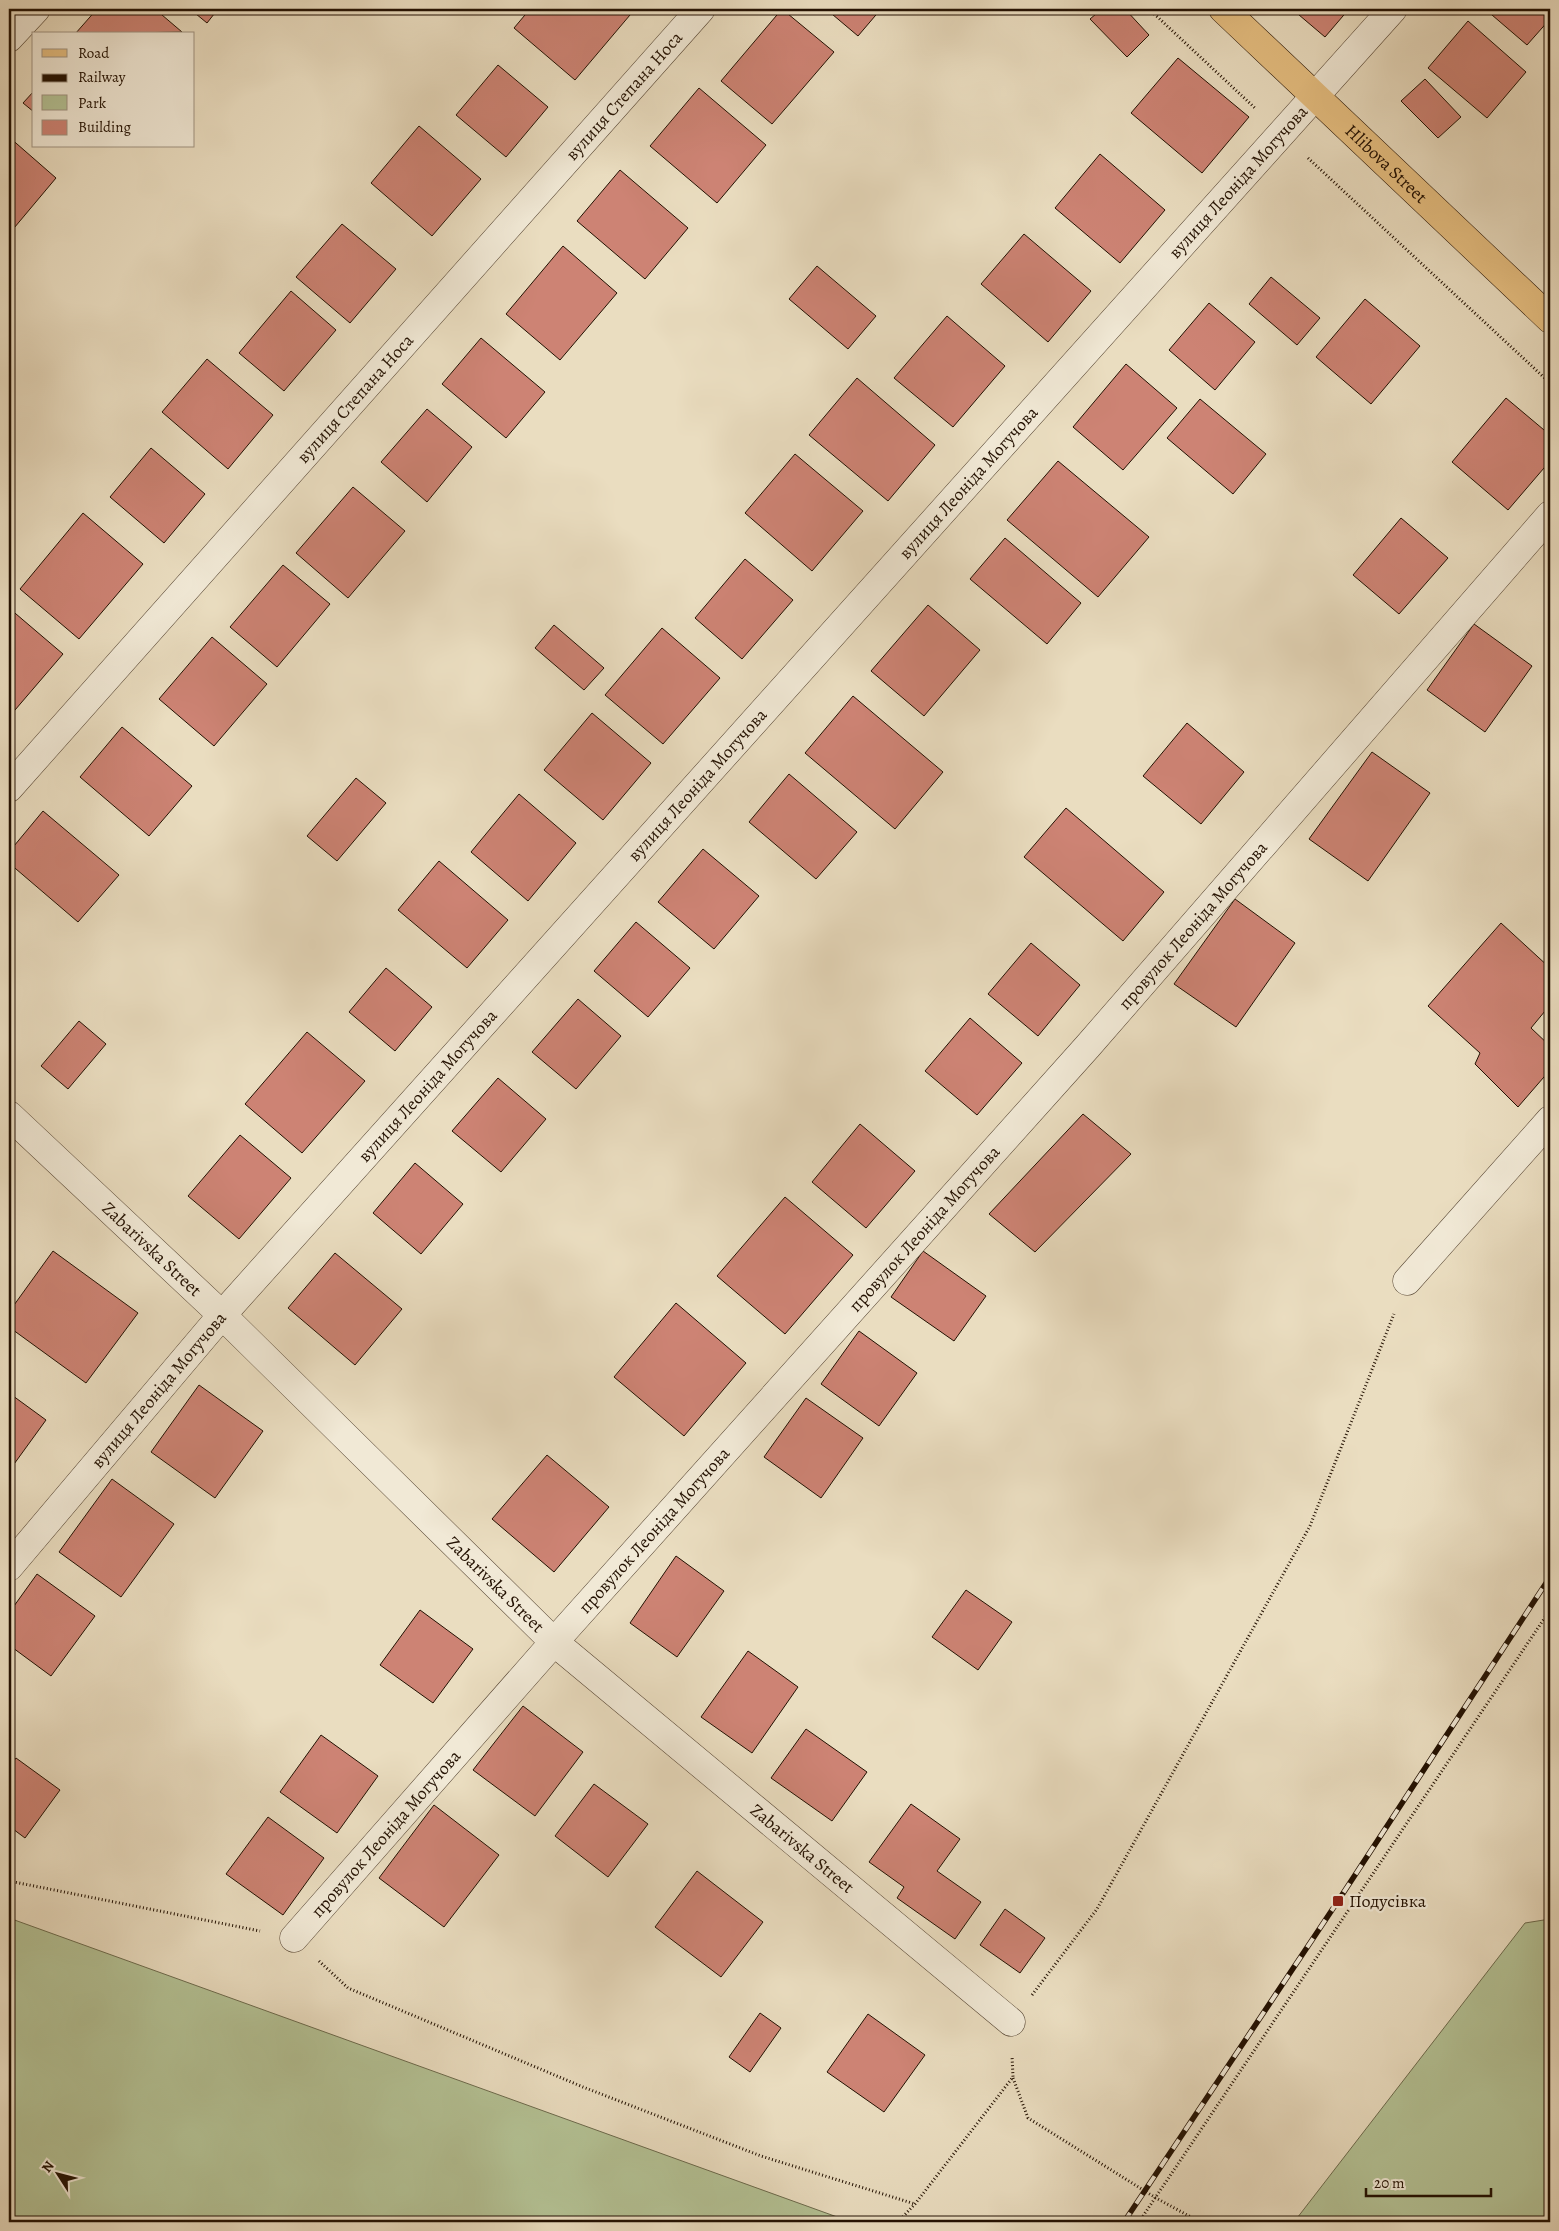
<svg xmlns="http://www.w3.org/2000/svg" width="1559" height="2231" font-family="Alegreya,serif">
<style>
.green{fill:#b4c295;stroke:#6c6a4c}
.building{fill:#cd8374;stroke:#231102}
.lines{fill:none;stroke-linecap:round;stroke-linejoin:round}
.minor-casing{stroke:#554432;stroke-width:29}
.major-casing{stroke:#231102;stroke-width:29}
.path{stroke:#231102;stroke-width:3;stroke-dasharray:1 2.5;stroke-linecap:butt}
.minor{stroke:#f1e9d6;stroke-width:28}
.major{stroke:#e5be80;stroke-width:28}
.rail-casing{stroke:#231102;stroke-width:5.5}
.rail{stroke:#f1e9d6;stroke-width:4;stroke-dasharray:11;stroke-linecap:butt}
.poi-dot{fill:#8f2418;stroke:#f1e9d6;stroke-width:2}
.labels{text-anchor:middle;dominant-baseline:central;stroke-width:4.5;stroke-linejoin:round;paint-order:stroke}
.street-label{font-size:18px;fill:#231102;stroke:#f1e9d6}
.poi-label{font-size:18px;fill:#231102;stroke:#f1e9d6;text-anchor:start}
</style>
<rect width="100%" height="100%" fill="#eaddc0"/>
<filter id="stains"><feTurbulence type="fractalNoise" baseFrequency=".004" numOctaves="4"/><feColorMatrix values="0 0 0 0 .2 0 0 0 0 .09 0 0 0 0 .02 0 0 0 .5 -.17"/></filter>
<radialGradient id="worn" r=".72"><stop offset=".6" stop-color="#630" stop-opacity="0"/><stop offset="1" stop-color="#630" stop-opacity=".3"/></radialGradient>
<g class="green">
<path d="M9 1918 851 2222H9Z"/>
<path d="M1550 1919V2222H1294L1525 1923Z"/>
</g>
<g class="building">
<path d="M97 9H155L182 32 75 34Z"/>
<path d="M190 9H218L207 23Z"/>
<path d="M530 9H623L630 15 575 80 514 28Z"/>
<path d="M782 9 834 52 772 124 721 81Z"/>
<path d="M826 9H881L858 36Z"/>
<path d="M1102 9H1125L1149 35 1127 57 1090 19Z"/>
<path d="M1292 9H1349L1325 37Z"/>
<path d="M1485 9H1550V19L1527 45Z"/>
<path d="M1468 21 1526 72 1487 118 1428 68Z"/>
<path d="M1178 58 1249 117 1202 173 1131 113Z"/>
<path d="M498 65 548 107 506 157 456 115Z"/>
<path d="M1425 79 1461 117 1438 138 1401 101Z"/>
<path d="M699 88 766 145 717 203 650 146Z"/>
<path d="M34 91V112L23 103Z"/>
<path d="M419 126 481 179 432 236 371 183Z"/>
<path d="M9 137 56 178 9 234Z"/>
<path d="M1100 154 1165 210 1120 263 1055 208Z"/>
<path d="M620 170 688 228 645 279 577 221Z"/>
<path d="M342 224 396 269 350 323 296 277Z"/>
<path d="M1024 234 1091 291 1048 342 981 284Z"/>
<path d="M563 246 617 293 560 360 506 314Z"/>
<path d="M817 266 876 316 848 349 789 299Z"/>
<path d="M1271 277 1320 318 1297 345 1249 304Z"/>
<path d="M291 291 336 330 284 391 239 353Z"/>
<path d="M1365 299 1420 346 1371 404 1316 357Z"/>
<path d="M1209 303 1255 342 1215 390 1169 350Z"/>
<path d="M947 316 1005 366 953 427 894 378Z"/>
<path d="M481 338 545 392 506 438 442 384Z"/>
<path d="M207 359 273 415 228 469 162 412Z"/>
<path d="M1126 364 1177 408 1123 470 1073 427Z"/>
<path d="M857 378 935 445 888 501 809 435Z"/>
<path d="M1506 398 1550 435V461L1508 510 1452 462Z"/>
<path d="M1200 399 1266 454 1233 494 1167 438Z"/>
<path d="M427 409 472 447 427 502 381 462Z"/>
<path d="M151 448 205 494 164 543 110 497Z"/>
<path d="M795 454 863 511 812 571 745 513Z"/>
<path d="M1058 461 1149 537 1098 597 1007 520Z"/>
<path d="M353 487 405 531 348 598 296 553Z"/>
<path d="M83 513 143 564 79 639 20 589Z"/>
<path d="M1401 518 1448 558 1399 614 1353 575Z"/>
<path d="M1005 538 1081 603 1047 644 970 579Z"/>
<path d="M745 559 793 600 742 659 695 618Z"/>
<path d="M283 565 330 604 277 667 230 627Z"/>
<path d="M928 605 980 650 924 716 871 671Z"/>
<path d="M9 608 63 654 9 717Z"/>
<path d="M1474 624 1532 666 1485 732 1427 690Z"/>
<path d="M554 625 604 668 584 690 535 648Z"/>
<path d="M662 628 720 678 663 744 605 695Z"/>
<path d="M212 637 267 684 214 746 159 699Z"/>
<path d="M853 696 943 772 895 829 805 753Z"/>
<path d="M592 713 651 763 603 820 544 770Z"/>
<path d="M1187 723 1244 772 1201 824 1143 776Z"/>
<path d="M122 727 192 786 149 836 80 777Z"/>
<path d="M1372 752 1430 793 1368 881 1309 839Z"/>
<path d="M789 774 857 832 816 879 749 822Z"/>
<path d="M356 778 386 803 337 861 307 836Z"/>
<path d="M519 794 576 843 528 901 471 852Z"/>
<path d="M1066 808 1164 892 1123 941 1024 857Z"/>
<path d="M43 811 119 875 78 922 9 863V852Z"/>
<path d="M703 849 759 896 714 949 658 902Z"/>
<path d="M439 861 508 920 467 968 398 910Z"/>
<path d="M1235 899 1295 943 1236 1027 1174 984Z"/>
<path d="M636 922 690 968 648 1017 594 971Z"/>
<path d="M1501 923 1550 968V1005L1531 1028 1550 1046V1070L1518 1107 1475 1064 1480 1053 1428 1006Z"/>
<path d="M1031 943 1080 985 1038 1036 988 994Z"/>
<path d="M386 968 432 1007 395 1051 349 1012Z"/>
<path d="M578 999 621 1036 576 1089 532 1052Z"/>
<path d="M970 1018 1022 1063 977 1115 925 1071Z"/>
<path d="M79 1021 106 1044 68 1089 41 1066Z"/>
<path d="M307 1032 365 1081 302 1153 245 1104Z"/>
<path d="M498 1078 546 1119 501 1172 452 1131Z"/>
<path d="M1083 1114 1131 1154 1035 1252 989 1214Z"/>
<path d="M860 1124 915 1171 866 1228 812 1182Z"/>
<path d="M240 1135 291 1178 239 1239 188 1196Z"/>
<path d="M415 1163 463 1204 421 1254 373 1213Z"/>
<path d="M785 1197 853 1255 785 1334 717 1276Z"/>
<path d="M53 1251 138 1313 86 1383 9 1327V1312Z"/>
<path d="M923 1251 986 1296 954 1341 891 1297Z"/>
<path d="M335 1253 402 1309 355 1365 288 1308Z"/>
<path d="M676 1303 746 1363 684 1436 614 1377Z"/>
<path d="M859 1331 917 1373 879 1426 821 1384Z"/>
<path d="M199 1385 263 1431 215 1498 151 1452Z"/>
<path d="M9 1393 46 1420 9 1471Z"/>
<path d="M806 1398 863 1438 821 1498 764 1457Z"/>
<path d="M547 1455 609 1507 554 1572 492 1519Z"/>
<path d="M112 1479 174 1524 121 1597 59 1552Z"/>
<path d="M676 1556 724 1591 677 1657 630 1623Z"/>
<path d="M37 1574 95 1616 51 1676 9 1645V1613Z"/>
<path d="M966 1590 1012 1622 978 1670 932 1637Z"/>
<path d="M420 1610 473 1649 433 1703 380 1665Z"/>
<path d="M748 1651 798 1687 752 1753 701 1717Z"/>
<path d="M523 1706 583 1752 535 1816 473 1770Z"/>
<path d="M806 1729 867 1772 832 1821 771 1778Z"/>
<path d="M321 1735 378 1776 337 1833 280 1792Z"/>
<path d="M16 1758 60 1790 25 1838 9 1826V1767Z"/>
<path d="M594 1784 648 1824 608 1877 555 1836Z"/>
<path d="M911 1804 960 1839 937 1871 981 1902 955 1939 897 1898 904 1887 869 1862Z"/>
<path d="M434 1805 499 1855 444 1927 379 1878Z"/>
<path d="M268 1817 324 1858 283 1915 226 1874Z"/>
<path d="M697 1871 763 1922 721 1977 655 1927Z"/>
<path d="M1005 1909 1045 1938 1020 1973 980 1945Z"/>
<path d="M760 2013 781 2028 750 2072 729 2057Z"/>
<path d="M868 2014 925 2055 884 2112 827 2072Z"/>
</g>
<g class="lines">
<g class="minor-casing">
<g id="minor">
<path d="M9 38 36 9"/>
<path id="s1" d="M9 788 701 9"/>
<path id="s2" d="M9 1115 222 1315 554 1642 1011 2022"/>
<path d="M1407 1281 1550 1120"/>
<path id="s3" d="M9 1567 222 1315 1393 9"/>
<path id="s4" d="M294 1938 554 1642 1088 1046 1550 515"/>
</g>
</g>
<g class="major-casing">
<g id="major">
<path id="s5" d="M1223 9 1550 319"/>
</g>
</g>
<g class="path">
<path d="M1149 9 1256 109"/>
<path d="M1308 158 1550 383"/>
<path d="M9 1881 260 1931"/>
<path d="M319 1961 348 1988 583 2087 761 2156 915 2204"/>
<path d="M1032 1995 1097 1909 1310 1526 1394 1314"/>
<path d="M1013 2078 1028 2118 1156 2198 1200 2222"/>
<path d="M898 2222 915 2204 1013 2077 1012 2056"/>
<path d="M1139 2222 1550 1610"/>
</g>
<use href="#minor" class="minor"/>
<use href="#major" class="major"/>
<g class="rail-casing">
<path id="rail" d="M1124 2222 1338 1901 1550 1577"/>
</g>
<use href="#rail" class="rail"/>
</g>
<rect class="poi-dot" x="1332" y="1895" width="12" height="12" rx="2.5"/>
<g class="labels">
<g class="street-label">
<text stroke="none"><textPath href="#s1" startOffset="926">вулиця Степана Носа</textPath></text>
<text stroke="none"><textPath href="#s5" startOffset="225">Hlibova Street</textPath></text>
<text stroke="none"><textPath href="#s3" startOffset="1852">вулиця Леоніда Могучова</textPath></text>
<text stroke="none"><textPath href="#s1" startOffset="521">вулиця Степана Носа</textPath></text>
<text stroke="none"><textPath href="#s3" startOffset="1448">вулиця Леоніда Могучова</textPath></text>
<text stroke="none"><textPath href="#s3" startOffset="1042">вулиця Леоніда Могучова</textPath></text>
<text stroke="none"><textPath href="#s4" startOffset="1354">провулок Леоніда Могучова</textPath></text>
<text stroke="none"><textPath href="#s3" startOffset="638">вулиця Леоніда Могучова</textPath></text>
<text stroke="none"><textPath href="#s4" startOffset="949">провулок Леоніда Могучова</textPath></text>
<text stroke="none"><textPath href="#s2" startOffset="196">Zabarivska Street</textPath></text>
<text stroke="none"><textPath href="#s3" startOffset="232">вулиця Леоніда Могучова</textPath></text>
<text stroke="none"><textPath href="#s4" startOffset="544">провулок Леоніда Могучова</textPath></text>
<text stroke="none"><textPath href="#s2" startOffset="676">Zabarivska Street</textPath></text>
<text stroke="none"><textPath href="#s4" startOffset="139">провулок Леоніда Могучова</textPath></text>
<text stroke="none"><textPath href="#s2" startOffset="1081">Zabarivska Street</textPath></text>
</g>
<g class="poi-label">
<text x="1349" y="1901">Подусівка</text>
</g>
</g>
<rect width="1559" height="2231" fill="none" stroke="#eaddc0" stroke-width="30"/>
<rect x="10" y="10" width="1539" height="2211" fill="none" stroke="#231102" stroke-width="2.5"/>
<rect x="15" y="15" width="1529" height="2201" fill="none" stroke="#231102"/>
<rect x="32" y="32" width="162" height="115" fill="#f1e9d6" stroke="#9f9381"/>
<rect x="42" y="49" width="25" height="8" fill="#e5be80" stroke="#9f9381"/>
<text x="78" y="58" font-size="15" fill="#231102">Road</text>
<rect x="42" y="74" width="25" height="8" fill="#231102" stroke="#9f9381"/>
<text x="78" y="82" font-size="15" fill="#231102">Railway</text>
<rect x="42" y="95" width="25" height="15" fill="#b4c295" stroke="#9f9381"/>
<text x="78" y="108" font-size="15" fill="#231102">Park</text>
<rect x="42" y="120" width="25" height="15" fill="#cd8374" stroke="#9f9381"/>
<text x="78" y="132" font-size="15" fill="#231102">Building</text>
<g transform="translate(58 2174) rotate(306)" stroke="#f1e9d6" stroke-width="4" paint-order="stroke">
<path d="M0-4L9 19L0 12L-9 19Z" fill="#231102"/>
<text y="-8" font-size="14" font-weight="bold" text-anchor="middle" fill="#231102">N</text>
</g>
<path d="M1366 2188v8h125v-8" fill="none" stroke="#231102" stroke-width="2.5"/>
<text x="1374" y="2188" font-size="15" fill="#231102" stroke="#f1e9d6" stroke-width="4" paint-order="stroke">20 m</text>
<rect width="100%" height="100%" filter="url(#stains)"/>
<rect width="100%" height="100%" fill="url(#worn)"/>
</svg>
